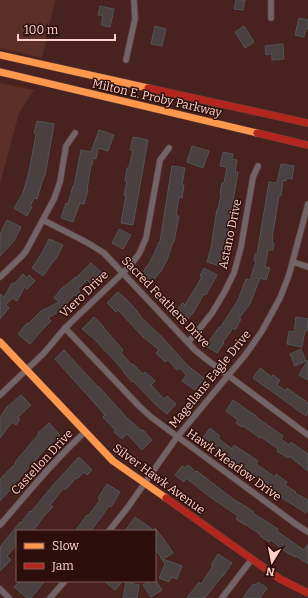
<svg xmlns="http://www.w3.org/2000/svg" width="308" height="598" font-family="Bitter,serif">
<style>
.green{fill:#5b2f28}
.building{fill:#49403f;stroke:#505657}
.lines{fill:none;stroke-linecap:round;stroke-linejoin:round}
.street-casing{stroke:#62413d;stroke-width:7}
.slow-casing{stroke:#62413d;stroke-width:8}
.jam-casing{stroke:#62413d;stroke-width:8}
.street{stroke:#726366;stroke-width:5.5}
.slow{stroke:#ff974d;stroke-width:7}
.jam{stroke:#b3261e;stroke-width:7}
.labels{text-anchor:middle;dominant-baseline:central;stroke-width:3;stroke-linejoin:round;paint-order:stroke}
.street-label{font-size:12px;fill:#fed2ca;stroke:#2c0e0a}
</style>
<rect width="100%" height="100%" fill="#48221e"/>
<g class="green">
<path d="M0 0H55L42 58 0 48Z"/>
<path d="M0 83 34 90 19 113 0 184Z"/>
</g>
<g class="building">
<path d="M236 0H245L243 10 234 9Z"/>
<path d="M100 6 114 9 110 27 101 25 103 16 98 15Z"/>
<path d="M299 18 308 20V29H306L304 37 295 35Z"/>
<path d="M155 26 166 29 162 46 151 44Z"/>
<path d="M244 26 254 42 245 48 235 32Z"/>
<path d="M283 44 284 59 272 60V54L266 55 265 46Z"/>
<path d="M37 121 54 124 45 176H44L37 199 34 198 30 206 32 207 27 216 14 208 23 193 29 172 36 134 34 133Z"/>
<path d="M99 130 114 135 108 151 98 148 96 159 93 158 92 165H91L87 190H88L84 204 80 203 73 222 61 218 66 203 68 204 73 186H74L81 150 91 152Z"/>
<path d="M133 137 148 140 133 225 121 223 126 195H124L127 181H125L127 168H129L133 150H130Z"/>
<path d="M192 146 209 151 203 168 187 162Z"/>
<path d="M223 152 233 154 232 159 237 160 235 172H238L227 235 220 266 207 262 211 248 217 209H218L221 194 220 193 222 183H224L227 167 220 166Z"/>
<path d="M281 164 294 166 292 179 287 178 286 181 283 180 281 196H279L272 239H273L272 243H274L273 250H268L265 267 270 268 266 280 260 278 250 304 239 318 241 319 235 330 233 328 223 342 224 343 217 353 206 346 219 327 220 328 231 311 238 300 246 279 250 280 256 261H254L255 254H257L269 182 277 183Z"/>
<path d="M172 166 185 168 182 185H184L182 198 179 197 176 216H179L174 242H173L167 260 161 271 150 284 140 276 148 265 155 252 159 242H160Z"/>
<path d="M7 220 21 227 14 241 0 256V234Z"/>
<path d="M119 229 131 235 123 249 112 243Z"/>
<path d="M49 239 63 245 56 259H55L43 276 32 268 42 253Z"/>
<path d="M91 263 101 272 90 283 87 280 78 289 80 292 75 296 74 295 60 311 48 318 51 321 42 330 30 344 18 334 27 323 28 324 41 311 59 302 54 298 61 289 76 277V278Z"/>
<path d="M204 268 217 275 206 295 204 294 193 313 185 322 174 313 183 303 185 305 202 277 200 276Z"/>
<path d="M23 274 27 278 29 275 35 281 27 289 25 286 17 301 12 298 6 305 9 308 0 319V294L4 297 12 283 14 284Z"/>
<path d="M118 292 130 303 141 316H140L164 339 188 366 204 378 195 390 182 381 186 375 180 368 177 370 168 360 165 362 156 353 159 350 143 337 118 310 116 312 107 303Z"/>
<path d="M94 317 104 327H103L123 350 121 353 132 365 133 364 143 374 145 372 155 381 151 385 164 399 167 396 176 404 167 414 156 405 133 381 132 382 124 373H125L115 361 93 338 82 329Z"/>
<path d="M296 317 308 319 307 331 305 330 302 347 287 344 289 331 294 332Z"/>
<path d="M301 349 306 361 295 366 290 354Z"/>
<path d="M64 350 98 387H99L118 408 127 418 142 431 143 430 152 440 142 450 127 434 122 439 114 432 115 430 103 417 105 415 55 359Z"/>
<path d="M308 360V380L299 375Z"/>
<path d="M260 368 272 377 273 375 280 380 277 385 286 391 287 388 308 403V413L306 416 253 378Z"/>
<path d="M21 395 31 405 18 417 20 419 16 425 12 422 0 438V417L6 408Z"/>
<path d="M233 400 256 416V417L283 436 281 439 289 445 291 442 308 454V471L289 456 288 458 277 451 278 449 261 437 260 438 243 426 242 427 236 423 238 420 226 411Z"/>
<path d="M49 423 60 435 46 448 26 471 12 486 13 487 0 501V479L16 463 15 462 39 434 38 433Z"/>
<path d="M210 428 220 436 218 438 232 449 234 445 258 461 256 464 275 477 276 474 287 482 285 485 296 492 295 493 308 500V510L306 513 282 498 283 497 268 487 269 485 250 472 249 474 225 458 226 457 202 439Z"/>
<path d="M79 457 92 470 87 475 84 472 77 479 76 478 65 490 63 489 50 505 53 507 44 516 33 531H17V544L7 556 11 560 0 571V547L20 522 21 523 30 511 31 512 53 485Z"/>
<path d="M188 465 196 472 197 471 233 499 248 508 254 512 253 513 278 529 277 531 291 541 304 550 308 544V564L296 556 295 557 286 552 271 540 269 542 260 536 261 535 245 524V525L236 519 238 516 210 497 186 478 184 482 175 475 182 466 185 468Z"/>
<path d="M107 484 120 492 111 507 109 506 91 531H75L87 515 88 516 100 500 98 498Z"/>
<path d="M135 517 155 531H125Z"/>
<path d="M155 528 166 542 173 553 163 559 182 566 177 579 171 577 169 582 159 578 165 564 155 548Z"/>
<path d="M218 554 232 563 223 576H222L205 598H187L199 582 201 584 213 566 211 565Z"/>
<path d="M20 581H45L31 598H27L14 587Z"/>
<path d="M104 581H123L115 590Z"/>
<path d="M150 581H156L162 590 151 597 143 585Z"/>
<path d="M126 582 139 585 137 598H123Z"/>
<path d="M258 582 267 588 260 598H243L253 584 255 585Z"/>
</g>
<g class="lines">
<g class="street-casing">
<g id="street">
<path d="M271 0V18"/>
<path d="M126 60 135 19 134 0"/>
<path d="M43 220 88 243 104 253 195 350 206 359 308 435"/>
<path d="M293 262 308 267"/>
<path d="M0 277 22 256 26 251 54 199 60 182 66 146 75 133"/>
<path d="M65 328 140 407 151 417 297 525 308 532"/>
<path d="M188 342 197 332 212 313 224 293 234 273 241 247 253 177 258 166"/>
<path d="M0 395 44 353 65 328 129 267 139 254 146 238 160 160 169 148"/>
<path d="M0 525C28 493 54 460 85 432"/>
<path d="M109 531 128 507 177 437 246 354 262 331 280 298 289 275 308 204"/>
<path d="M0 589 9 598"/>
<path d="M50 598 65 581"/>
<path d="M222 598 252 559"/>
</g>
</g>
<g class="slow-casing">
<g id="slow">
<path d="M0 55 148 88"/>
<path d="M0 72 257 133"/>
<path d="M0 342 113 461 166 498"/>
</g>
</g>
<g class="jam-casing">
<g id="jam">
<path d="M148 88 308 123"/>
<path d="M257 133 308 145"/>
<path d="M166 498 280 579 308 593"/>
</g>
</g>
<use href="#street" class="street"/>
<use href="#slow" class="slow"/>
<use href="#jam" class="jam"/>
</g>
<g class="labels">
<g class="street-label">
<text transform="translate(157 98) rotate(13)">Milton E. Proby Parkway</text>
<text transform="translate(230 234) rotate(-78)">Astano Drive</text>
<text transform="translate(84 294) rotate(-44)">Viero Drive</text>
<text transform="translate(166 302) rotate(46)">Sacred Feathers Drive</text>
<text transform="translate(210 379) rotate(-51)">Magellans Eagle Drive</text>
<text transform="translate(42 462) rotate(-47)">Castellon Drive</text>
<text transform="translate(234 465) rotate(36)">Hawk Meadow Drive</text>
<text transform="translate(159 479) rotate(36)">Silver Hawk Avenue</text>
</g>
</g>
<rect x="16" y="530" width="140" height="52" fill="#2c0e0a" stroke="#805c57"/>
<rect x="24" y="543" width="20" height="6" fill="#ff974d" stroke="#805c57"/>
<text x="52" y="550" font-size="12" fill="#fed2ca">Slow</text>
<rect x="24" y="563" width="20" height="6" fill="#b3261e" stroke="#805c57"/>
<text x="52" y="570" font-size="12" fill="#fed2ca">Jam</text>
<g transform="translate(272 562) rotate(190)" stroke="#2c0e0a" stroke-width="3" paint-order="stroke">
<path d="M0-3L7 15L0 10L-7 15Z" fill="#fed2ca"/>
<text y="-6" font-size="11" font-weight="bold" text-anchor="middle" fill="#fed2ca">N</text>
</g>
<path d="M18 34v6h97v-6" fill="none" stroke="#fed2ca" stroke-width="2"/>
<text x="24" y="34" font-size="12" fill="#fed2ca" stroke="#2c0e0a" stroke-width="3" paint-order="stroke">100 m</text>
</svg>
